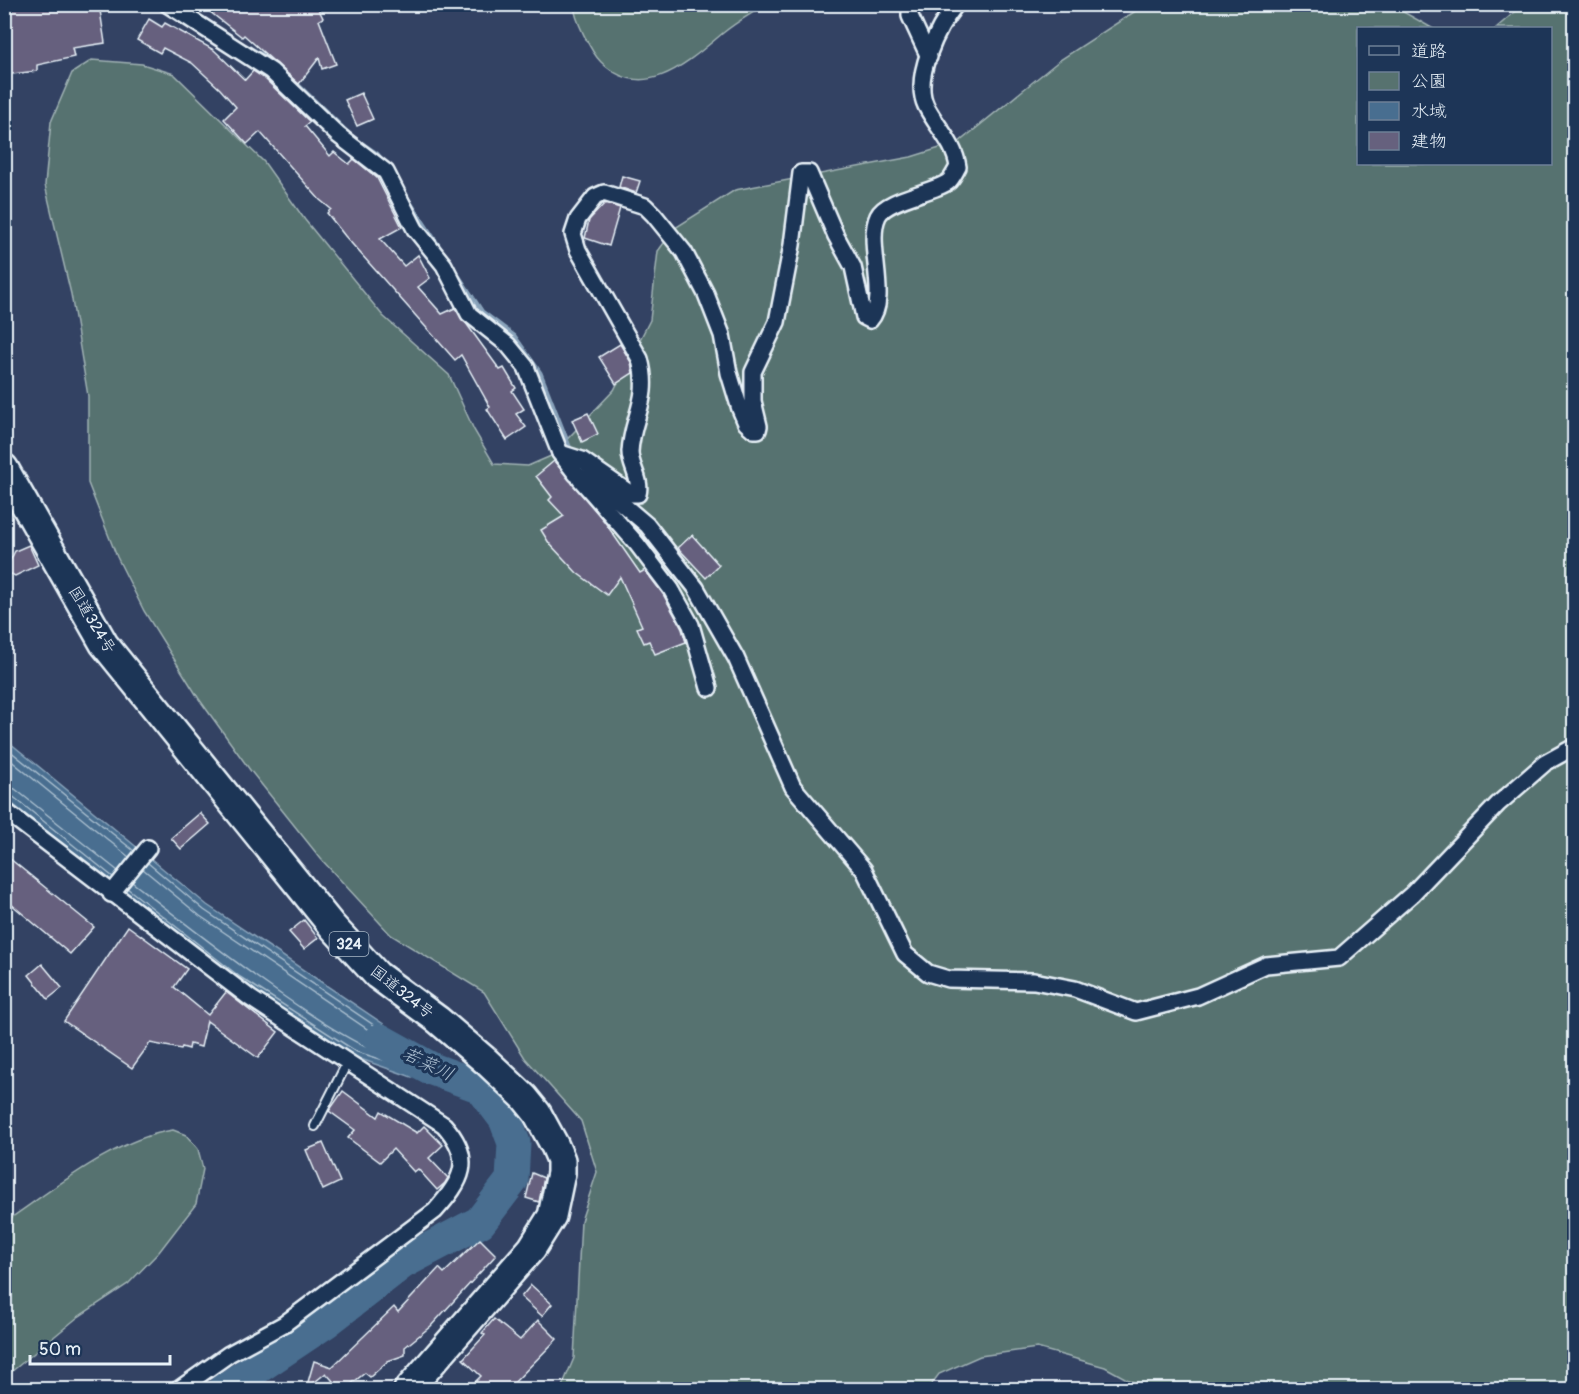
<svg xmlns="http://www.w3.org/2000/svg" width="1579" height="1394" font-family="Pangolin,'Klee One',sans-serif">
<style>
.green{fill:#57726f;stroke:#a0b2b4;stroke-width:1.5}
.water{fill:#486e90;stroke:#88a2ba;stroke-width:1.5}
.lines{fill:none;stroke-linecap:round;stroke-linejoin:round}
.shore{stroke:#a8bdce;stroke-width:1.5}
.stream{stroke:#88a2ba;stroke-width:5}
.river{stroke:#486e90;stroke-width:33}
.building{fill:#66617e;stroke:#e8f1f8;stroke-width:1.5}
.lane-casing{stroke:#e8f1f8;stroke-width:12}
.street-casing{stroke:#e8f1f8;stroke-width:20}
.highway-casing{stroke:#e8f1f8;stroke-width:32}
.lane{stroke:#1d3557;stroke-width:8}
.street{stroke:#1d3557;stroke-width:15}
.highway{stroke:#1d3557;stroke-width:27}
.labels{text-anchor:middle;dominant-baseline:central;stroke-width:6;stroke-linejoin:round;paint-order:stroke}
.shield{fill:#1d3557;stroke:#abb9c8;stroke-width:1.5}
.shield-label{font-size:15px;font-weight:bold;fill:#e8f1f8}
.street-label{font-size:16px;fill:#e8f1f8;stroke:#1d3557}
.water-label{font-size:18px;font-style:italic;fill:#b0c3d4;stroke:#1d3557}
</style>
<rect width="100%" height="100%" fill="#334263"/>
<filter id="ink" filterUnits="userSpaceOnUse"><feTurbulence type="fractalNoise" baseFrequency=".0167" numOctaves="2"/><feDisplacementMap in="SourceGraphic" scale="12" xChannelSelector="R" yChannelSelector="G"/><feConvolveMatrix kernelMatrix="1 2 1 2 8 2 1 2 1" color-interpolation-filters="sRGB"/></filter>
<g filter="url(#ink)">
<g class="green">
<path d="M1156 4 1391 5 1432 28H1358V164H1550V28H1496L1523 5H1574V1389H1145L1105 1367 1037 1348 980 1356 939 1374 928 1389H561L574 1358 581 1221 597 1172 581 1121 525 1058 484 992 391 935 321 859 250 770 199 699 144 611 117 557 88 483V396L71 294 45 185 51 122 72 73 92 60 142 64 174 74 264 162 305 220 383 316 449 375 474 430 494 464 528 466 551 456 614 390 650 320 658 251 675 228 735 190 911 157 959 142 1060 60 1137 10Z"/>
<path d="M574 5V4L765 5C751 14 736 22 723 33 688 62 644 104 601 62 591 52 574 18 574 5Z"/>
<path d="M173 1130 186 1135 198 1149 203 1169 196 1204 159 1252 128 1284 78 1317 5 1377V1222C54 1189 114 1139 173 1130Z"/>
</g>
<path class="water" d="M4 738 207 905 425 1052 412 1077 355 1057 237 982 5 798Z"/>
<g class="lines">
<g class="shore">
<path d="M4 746 134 851"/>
<path d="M4 755 129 857"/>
<path d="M4 786 15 789 118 871"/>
<path d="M4 794 11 795 113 877"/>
<path d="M132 882C173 914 362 1066 404 1058V1054L200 916 143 869"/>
<path d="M127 888 240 977 357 1052 410 1068 416 1056 415 1053 204 910 148 863"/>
</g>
<g class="stream">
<path d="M182 4 198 15"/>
<path d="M246 46 275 63 352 137 377 154 384 163"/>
<path d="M409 201 482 312 514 336 540 373 572 454"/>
</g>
<path class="river" d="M224 1390 327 1321 402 1263 480 1222 512 1180 514 1143 505 1119 481 1087 432 1069 380 1040"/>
</g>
<g class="building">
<path d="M4 4H99L105 43 72 48 74 57 37 65V71L4 75Z"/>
<path d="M200 4H316L323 18 319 20 336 64 322 69 319 58 299 84 244 35 242 37Z"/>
<path d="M149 19 162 27 165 23 214 50 245 80 253 71 265 79 310 122 305 126 330 156 334 152 349 164 354 159 377 178 402 227 380 239 404 266 418 255 430 278 418 287 442 314 455 308 500 370 504 368 516 388 512 391 524 409 516 414 526 427 507 440 487 409 490 407 461 355 455 360 345 236 327 213 331 209 320 200 260 132 247 144 224 119 236 107 220 89 192 63 163 48 160 53 137 40Z"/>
<path d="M361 93 373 119 357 126 345 100Z"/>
<path d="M622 176 640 181 636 193 619 187Z"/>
<path d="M605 203 620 208 609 246 585 238 589 220Z"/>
<path d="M620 344 631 362 633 373 616 384 599 357Z"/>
<path d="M588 413 598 434 582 442 572 420Z"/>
<path d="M554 461 604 521 640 573 645 570 663 594 682 629 686 642 655 654 649 641 644 643 637 628 642 626 620 577 607 595 577 573 549 543 541 530 564 516 549 500 552 497 536 476Z"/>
<path d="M692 535 719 565 706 578 678 548Z"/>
<path d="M29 545 38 565 15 576 5 571 15 551Z"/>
<path d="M200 813 210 824 181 849 171 838Z"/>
<path d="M4 854 94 927 70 954 4 898Z"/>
<path d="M304 920 318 938 304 949 289 932Z"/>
<path d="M128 926 187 969 174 987 208 1015 226 992 278 1032 258 1058 207 1021 201 1047 190 1044 189 1049 182 1047 181 1049 150 1043 132 1068 64 1021Z"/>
<path d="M42 964 62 988 48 999 29 975Z"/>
<path d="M343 1091 378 1117 381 1111 417 1133 424 1126 443 1145 429 1158 448 1178 445 1183 437 1190 418 1169 414 1172 393 1149 380 1162 348 1138 355 1130 329 1111Z"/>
<path d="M323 1143 340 1182 323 1190 306 1150Z"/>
<path d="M532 1173 544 1178 539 1202 526 1198Z"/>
<path d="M480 1239 496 1255 431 1326 405 1347V1355L388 1361 370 1377 365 1373 345 1389H340L326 1373 306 1389 314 1361 332 1367 394 1307 398 1312 439 1268 444 1273Z"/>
<path d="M531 1285 552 1304 542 1316 521 1297Z"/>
<path d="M494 1319 520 1340 538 1320 557 1339 508 1389H468L481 1376 463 1359 485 1335 482 1333Z"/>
</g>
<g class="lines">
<g class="lane-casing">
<path id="lane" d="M315 1126 347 1063"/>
</g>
<g class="street-casing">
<g id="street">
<path d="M167 4 271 71 338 135 386 172 415 229 444 265 469 314 508 345 526 367 560 453 576 474 607 491 647 525 696 588 736 658 793 787 864 870 905 954 928 973 948 979 1034 981 1075 989 1136 1012 1198 996 1266 965 1339 958 1412 894 1498 804 1545 763 1574 747"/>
<path d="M910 4V16L929 57"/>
<path d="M560 453 582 460 631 494H638C642 480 630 466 630 452 632 416 651 400 640 359L578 250 573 234 578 219 595 197 604 193 645 206 654 215 684 252 706 294 722 335 729 373 740 409 746 423 754 430H758L759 426 753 401V372L777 322 792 245 801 173H809L836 236 853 267 864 317 870 320C890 299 865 243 878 216 886 199 932 193 948 182 952 179 955 172 958 167 955 144 936 126 926 106 912 77 938 27 956 4"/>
<path d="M580 479 637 544 671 589 691 625 709 688"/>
<path d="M4 810 250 998 444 1125C475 1160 462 1181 435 1211L284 1324 229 1354 178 1390"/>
<path d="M111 894 148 848"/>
</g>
</g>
<g class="highway-casing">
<path id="highway" d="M4 468 104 644 332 926 377 975 438 1020 487 1062 524 1097 537 1113 555 1146 561 1160V1173L552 1216 532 1248 408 1390"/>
</g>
<use href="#lane" class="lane"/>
<use href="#street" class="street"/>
<use href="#highway" class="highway"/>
</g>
</g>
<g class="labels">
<rect class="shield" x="329.5" y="932" width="39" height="24" rx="4.5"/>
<g class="shield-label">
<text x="349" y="944">324</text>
</g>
<g class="street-label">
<text transform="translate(92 620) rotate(59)">国道324号</text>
<text transform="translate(402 992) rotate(38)">国道324号</text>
</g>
<g class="water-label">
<text transform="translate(428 1064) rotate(26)">若菜川</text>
</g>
</g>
<rect width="1579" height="1394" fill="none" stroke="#1d3557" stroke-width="24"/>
<rect x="12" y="12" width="1555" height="1370" fill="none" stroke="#e8f1f8" stroke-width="2" filter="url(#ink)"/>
<rect x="1357" y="27" width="195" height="138" fill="#1d3557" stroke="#6e8097" stroke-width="1.5"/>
<rect x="1369" y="46" width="30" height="9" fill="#1d3557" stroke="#6e8097" stroke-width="1.5"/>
<text x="1411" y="57" font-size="18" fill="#e8f1f8">道路</text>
<rect x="1369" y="72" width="30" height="18" fill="#57726f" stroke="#6e8097" stroke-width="1.5"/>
<text x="1411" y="87" font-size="18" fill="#e8f1f8">公園</text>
<rect x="1369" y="102" width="30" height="18" fill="#486e90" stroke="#6e8097" stroke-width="1.5"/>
<text x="1411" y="117" font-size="18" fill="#e8f1f8">水域</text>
<rect x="1369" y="132" width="30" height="18" fill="#66617e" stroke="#6e8097" stroke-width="1.5"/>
<text x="1411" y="147" font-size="18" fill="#e8f1f8">建物</text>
<path d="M30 1355v9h140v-9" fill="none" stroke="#e8f1f8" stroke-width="3"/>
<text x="39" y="1355" font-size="18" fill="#e8f1f8" stroke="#1d3557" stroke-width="4.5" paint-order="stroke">50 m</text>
</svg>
